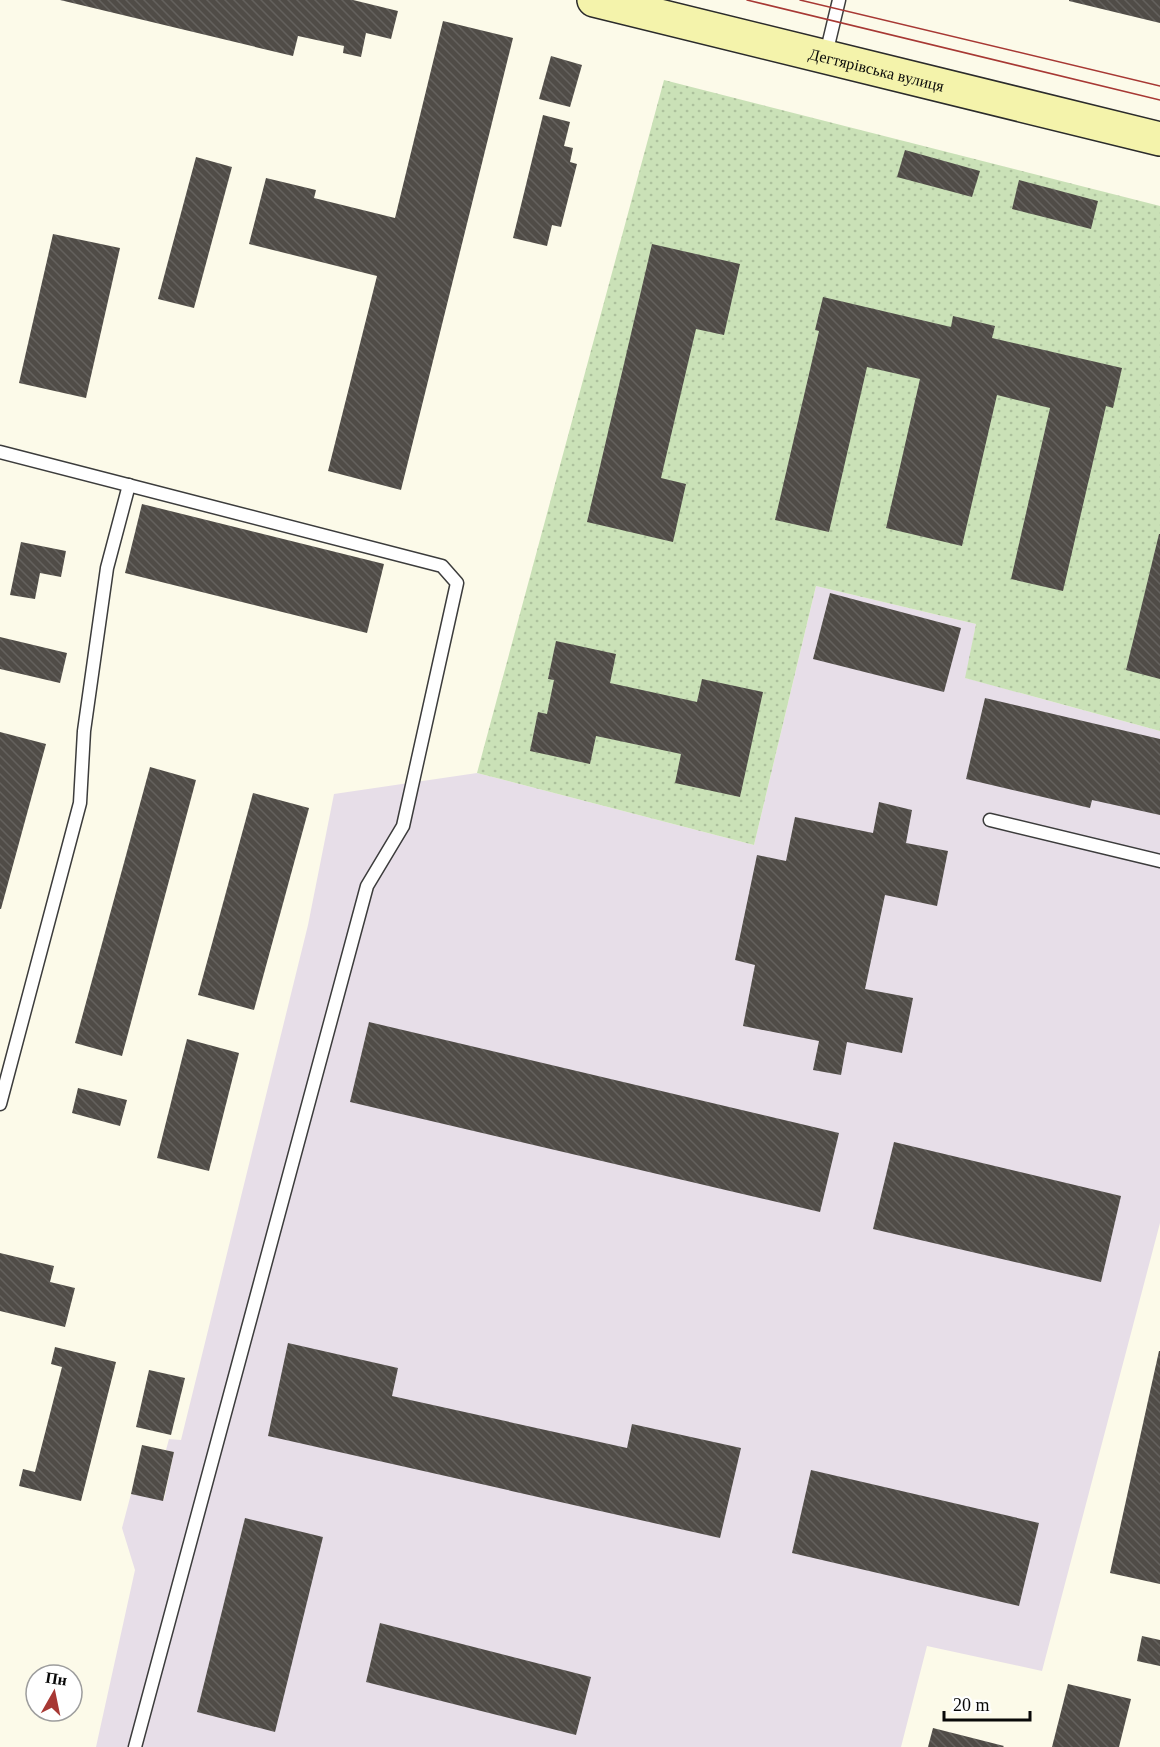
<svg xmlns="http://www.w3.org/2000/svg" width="1160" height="1747" font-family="'Times New Roman',serif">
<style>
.industrial{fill:#e7dee8}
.grass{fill:url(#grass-dots)}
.building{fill:url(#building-back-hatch)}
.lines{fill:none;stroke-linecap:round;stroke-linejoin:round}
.lane-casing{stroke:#3c3c3c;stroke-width:15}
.secondary-casing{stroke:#2b2b2b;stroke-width:36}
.lane{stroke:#fff;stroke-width:12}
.secondary{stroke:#f4f3ab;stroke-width:33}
.tram{stroke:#a73834;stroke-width:1.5}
.labels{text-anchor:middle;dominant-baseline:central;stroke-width:6;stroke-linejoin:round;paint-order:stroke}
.street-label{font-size:16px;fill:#090909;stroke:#fff}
</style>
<defs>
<pattern id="grass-dots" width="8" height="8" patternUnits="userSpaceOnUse" patternTransform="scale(1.5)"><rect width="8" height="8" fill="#cae1b7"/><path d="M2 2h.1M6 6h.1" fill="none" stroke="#acc09c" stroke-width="1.8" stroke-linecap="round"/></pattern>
<pattern id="building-back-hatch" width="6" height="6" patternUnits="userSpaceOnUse" patternTransform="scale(1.5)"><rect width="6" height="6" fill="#504c47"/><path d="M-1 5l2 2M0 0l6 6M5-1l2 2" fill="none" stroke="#64615d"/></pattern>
</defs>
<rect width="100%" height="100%" fill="#fcfae9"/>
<path class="industrial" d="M816 586 976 624 966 678 1160 731V1223L1042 1671 927 1646 901 1747H96L135 1570 122 1528 131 1494 164 1500 174 1452 166 1450 169 1439 181 1440 308 925 334 794 477 773 754 845Z"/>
<path class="grass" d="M664 80 1160 206V731L965 678 976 624 816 586 754 845 477 773Z"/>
<g class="building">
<path d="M60 0H353L398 11 391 39 366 33 361 57 343 53 344 46 298 36 293 56Z"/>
<path d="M1069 0H1160V23L1069 1Z"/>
<path d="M443 21 513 38 401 490 328 471 377 276 249 244 266 178 316 190 314 198 395 218Z"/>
<path d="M551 56 582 65 570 107 539 99Z"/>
<path d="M543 115 570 122 564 146 573 148 570 162 577 164 561 227 552 225 547 246 513 238Z"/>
<path d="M905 150 980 171 972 197 897 177Z"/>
<path d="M196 157 232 167 194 308 158 299Z"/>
<path d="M1019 180 1098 201 1091 229 1012 209Z"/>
<path d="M53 234 120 248 86 398 19 383Z"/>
<path d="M652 244 740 264 724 335 696 329 661 478 686 484 673 542 587 522Z"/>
<path d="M823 297 951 327 953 316 995 326 992 338 1122 368 1113 408 1106 406 1063 591 1011 579 1050 408 997 395 962 546 886 528 920 379 867 367 829 532 775 520 819 331 815 330Z"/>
<path d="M142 504 384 564 367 633 125 573Z"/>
<path d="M1159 534H1160V679L1126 670Z"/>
<path d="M21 542 66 551 61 577 40 573 35 599 10 595Z"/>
<path d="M830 593 961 628 944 692 813 659Z"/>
<path d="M0 637 67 653 60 683 0 669Z"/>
<path d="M556 641 616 654 610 683 697 702 702 679 763 692 740 797 675 783 681 754 596 736 590 764 530 751 538 712 547 714 554 680 548 679Z"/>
<path d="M985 698 1160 739V815L1092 800 1090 808 966 779Z"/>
<path d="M0 732 46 744 1 909H0Z"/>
<path d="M150 767 196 780 122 1056 75 1043Z"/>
<path d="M253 793 309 808 254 1010 198 995Z"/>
<path d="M879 802 912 810 906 843 948 851 937 906 885 895 865 989 913 998 902 1053 847 1042 841 1075 813 1070 819 1041 743 1026 755 965 735 960 757 855 786 861 795 817 873 833Z"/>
<path d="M369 1022 839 1133 820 1212 350 1102Z"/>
<path d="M187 1039 239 1053 209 1171 157 1158Z"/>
<path d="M78 1088 127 1100 120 1126 72 1113Z"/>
<path d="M894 1142 1121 1196 1101 1282 873 1229Z"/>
<path d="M0 1253 54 1266 50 1282 75 1288 65 1327 0 1311Z"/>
<path d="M288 1343 398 1368 392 1396 627 1448 632 1424 741 1448 720 1538 268 1436Z"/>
<path d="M55 1347 116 1362 81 1501 19 1486 23 1469 35 1472 62 1367 51 1364Z"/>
<path d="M1159 1351H1160V1584L1110 1573Z"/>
<path d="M149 1370 185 1378 171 1435 136 1427Z"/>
<path d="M142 1445 174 1452 163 1501 131 1494Z"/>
<path d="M811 1470 1039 1523 1019 1606 792 1553Z"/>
<path d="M245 1518 323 1537 275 1732 197 1712Z"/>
<path d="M380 1623 591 1677 576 1735 366 1682Z"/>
<path d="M1142 1636 1160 1640V1666L1137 1661Z"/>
<path d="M1068 1684 1131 1699 1119 1747H1052Z"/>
<path d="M933 1728 1004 1746 1003 1747H928Z"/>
</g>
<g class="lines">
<g class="lane-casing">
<g id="lane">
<path d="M826 54 839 0"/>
<path d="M0 452 442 566 457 583 403 826 367 886 135 1747"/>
<path d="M990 820 1160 861"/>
<path d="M0 1104 80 803 84 731 107 568 129 485"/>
</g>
</g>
<g class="secondary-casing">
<g id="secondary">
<path id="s1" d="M594 0 1160 139"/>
</g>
</g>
<use href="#lane" class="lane"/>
<use href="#secondary" class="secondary"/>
<g class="tram">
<path d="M747 0 1160 100"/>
<path d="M800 0 1160 86"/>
</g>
</g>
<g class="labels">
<g class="street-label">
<text stroke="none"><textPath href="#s1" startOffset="291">Дегтярівська вулиця</textPath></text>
</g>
</g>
<g transform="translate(54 1693) rotate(9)"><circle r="28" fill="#ffffff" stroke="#9d9d9d" stroke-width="1.5"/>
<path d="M0-4.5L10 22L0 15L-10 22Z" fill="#a73834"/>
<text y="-9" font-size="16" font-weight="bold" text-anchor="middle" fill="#090909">Пн</text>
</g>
<path d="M944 1711v9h86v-9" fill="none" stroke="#090909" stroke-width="3"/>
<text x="953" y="1711" font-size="18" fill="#090909" stroke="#ffffff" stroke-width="4.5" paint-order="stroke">20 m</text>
</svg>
